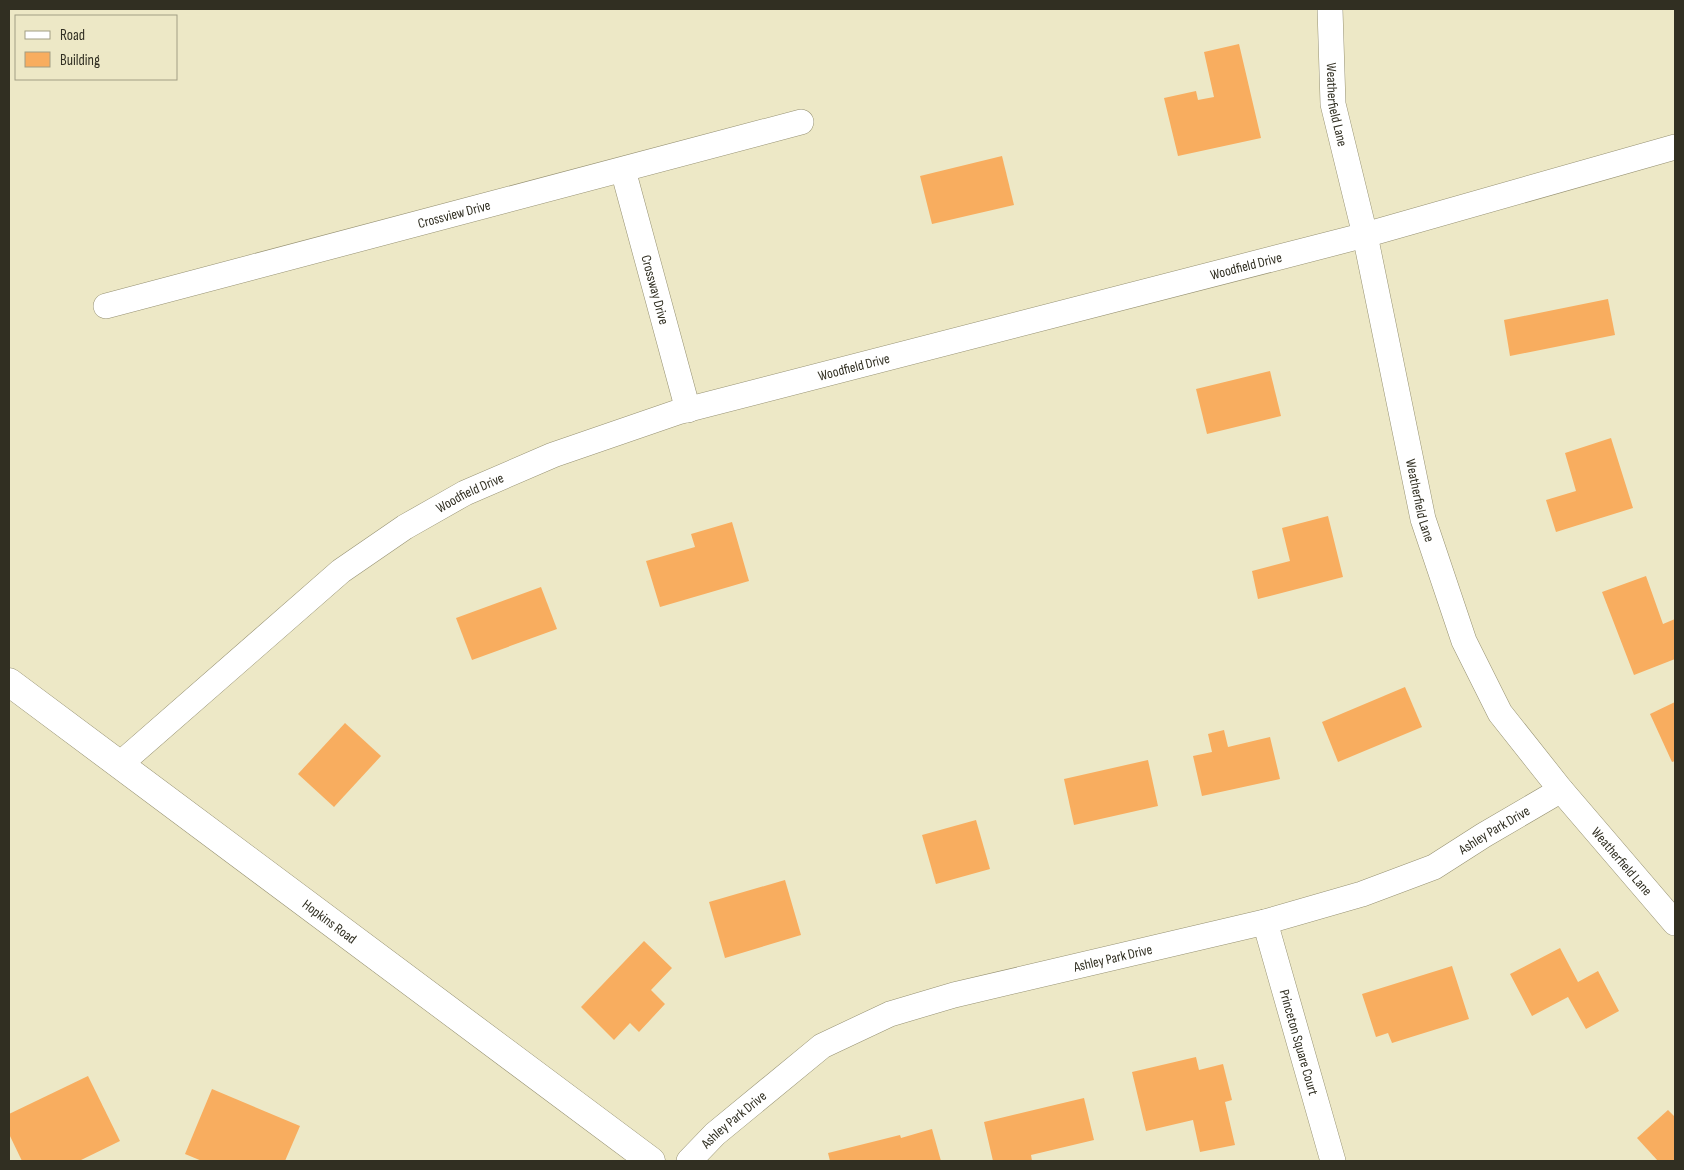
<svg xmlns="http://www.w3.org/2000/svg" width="1684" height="1170" font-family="'Sofia Sans Condensed',sans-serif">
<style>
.building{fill:#f8ad5f}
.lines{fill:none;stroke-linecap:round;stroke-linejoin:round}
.minor-casing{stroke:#969172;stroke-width:26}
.secondary-casing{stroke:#969172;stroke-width:29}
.minor{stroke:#fff;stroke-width:25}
.secondary{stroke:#fff;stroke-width:28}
.labels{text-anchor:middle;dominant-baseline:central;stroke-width:4.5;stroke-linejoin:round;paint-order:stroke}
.street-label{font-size:14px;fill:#312f22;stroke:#ede8c6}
</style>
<rect width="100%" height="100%" fill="#ede8c6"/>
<g class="building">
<path d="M1239 44 1261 138 1178 156 1164 98 1196 91 1198 100 1214 97 1204 52Z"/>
<path d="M1002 156 1014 205 932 224 920 176Z"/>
<path d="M1608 299 1615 335 1510 356 1504 320Z"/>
<path d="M1270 371 1281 416 1207 434 1196 389Z"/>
<path d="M1611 438 1633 508 1556 532 1546 500 1576 491 1565 453Z"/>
<path d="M1328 516 1343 577 1258 599 1252 571 1290 561 1282 528Z"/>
<path d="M732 522 749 581 660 607 646 561 695 547 691 534Z"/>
<path d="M1646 576 1663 624 1675 619V659L1634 675 1602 592Z"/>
<path d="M541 587 557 629 472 660 456 618Z"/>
<path d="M1405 687 1422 727 1338 762 1322 722Z"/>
<path d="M1675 702V761L1672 762 1650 714Z"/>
<path d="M345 723 381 756 334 807 298 774Z"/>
<path d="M1224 730 1228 747 1270 737 1280 779 1202 796 1193 756 1212 752 1208 734Z"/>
<path d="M1148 760 1158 806 1074 825 1064 779Z"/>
<path d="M976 820 990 869 936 884 922 835Z"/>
<path d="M785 880 801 935 725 958 709 902Z"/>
<path d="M644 941 672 968 651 990 665 1004 639 1032 630 1023 614 1040 581 1007Z"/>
<path d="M1560 948 1578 982 1598 971 1619 1011 1586 1029 1568 997 1532 1016 1510 974Z"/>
<path d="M1452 966 1469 1019 1392 1043 1388 1033 1376 1037 1362 994Z"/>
<path d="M1196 1057 1199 1070 1223 1064 1232 1100 1225 1102 1235 1145 1200 1152 1193 1120 1146 1131 1132 1072Z"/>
<path d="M88 1076 120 1141 79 1161H22L9 1134V1114Z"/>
<path d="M212 1089 300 1126 285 1161H202L185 1154Z"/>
<path d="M1084 1098 1094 1140 1031 1155 1032 1161H993L984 1122Z"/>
<path d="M1668 1110 1675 1117V1161H1658L1637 1138Z"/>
<path d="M932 1129 941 1161H830L828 1153 900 1135 901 1138Z"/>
</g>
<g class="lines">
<g class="minor-casing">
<g id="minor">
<path id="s1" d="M1330 9 1333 104 1365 235 1423 519 1464 641 1500 713 1561 790 1675 923"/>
<path id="s2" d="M623 170 688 410"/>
<path id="s3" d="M106 306 801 122"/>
<path id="s4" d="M119 765 341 571 405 527 465 493 553 455 678 412 1365 235 1675 147"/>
<path id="s5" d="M1265 922 1333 1161"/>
<path id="s6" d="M689 1161 715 1134 822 1046 890 1014 954 995 1265 922 1362 894 1434 867 1484 835 1561 790"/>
</g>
</g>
<g class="secondary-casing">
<g id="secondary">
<path id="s7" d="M9 682 651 1161"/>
</g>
</g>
<use href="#minor" class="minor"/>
<use href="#secondary" class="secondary"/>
</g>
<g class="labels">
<g class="street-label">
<text stroke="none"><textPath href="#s1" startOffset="96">Weatherfield Lane</textPath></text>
<text stroke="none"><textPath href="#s3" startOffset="360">Crossview Drive</textPath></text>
<text stroke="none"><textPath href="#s4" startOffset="1256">Woodfield Drive</textPath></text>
<text stroke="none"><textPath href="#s2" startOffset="124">Crossway Drive</textPath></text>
<text stroke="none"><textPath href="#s4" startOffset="851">Woodfield Drive</textPath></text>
<text stroke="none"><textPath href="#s4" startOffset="446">Woodfield Drive</textPath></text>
<text stroke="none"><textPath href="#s1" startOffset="501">Weatherfield Lane</textPath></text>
<text stroke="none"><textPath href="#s6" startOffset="886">Ashley Park Drive</textPath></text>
<text stroke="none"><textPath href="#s1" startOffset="921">Weatherfield Lane</textPath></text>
<text stroke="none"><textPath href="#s7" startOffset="400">Hopkins Road</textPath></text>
<text stroke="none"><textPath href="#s6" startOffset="481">Ashley Park Drive</textPath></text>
<text stroke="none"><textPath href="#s5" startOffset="125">Princeton Square Court</textPath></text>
<text stroke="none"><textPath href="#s6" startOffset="61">Ashley Park Drive</textPath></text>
</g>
</g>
<rect width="1684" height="1170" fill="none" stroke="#312f22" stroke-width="20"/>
<rect x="15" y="15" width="162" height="65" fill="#ede8c6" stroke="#a29e84"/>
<rect x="25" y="31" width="25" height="8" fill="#ffffff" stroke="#a29e84"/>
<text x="60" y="40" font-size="15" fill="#312f22">Road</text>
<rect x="25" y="52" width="25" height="15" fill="#f8ad5f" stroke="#a29e84"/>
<text x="60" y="65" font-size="15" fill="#312f22">Building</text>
</svg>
